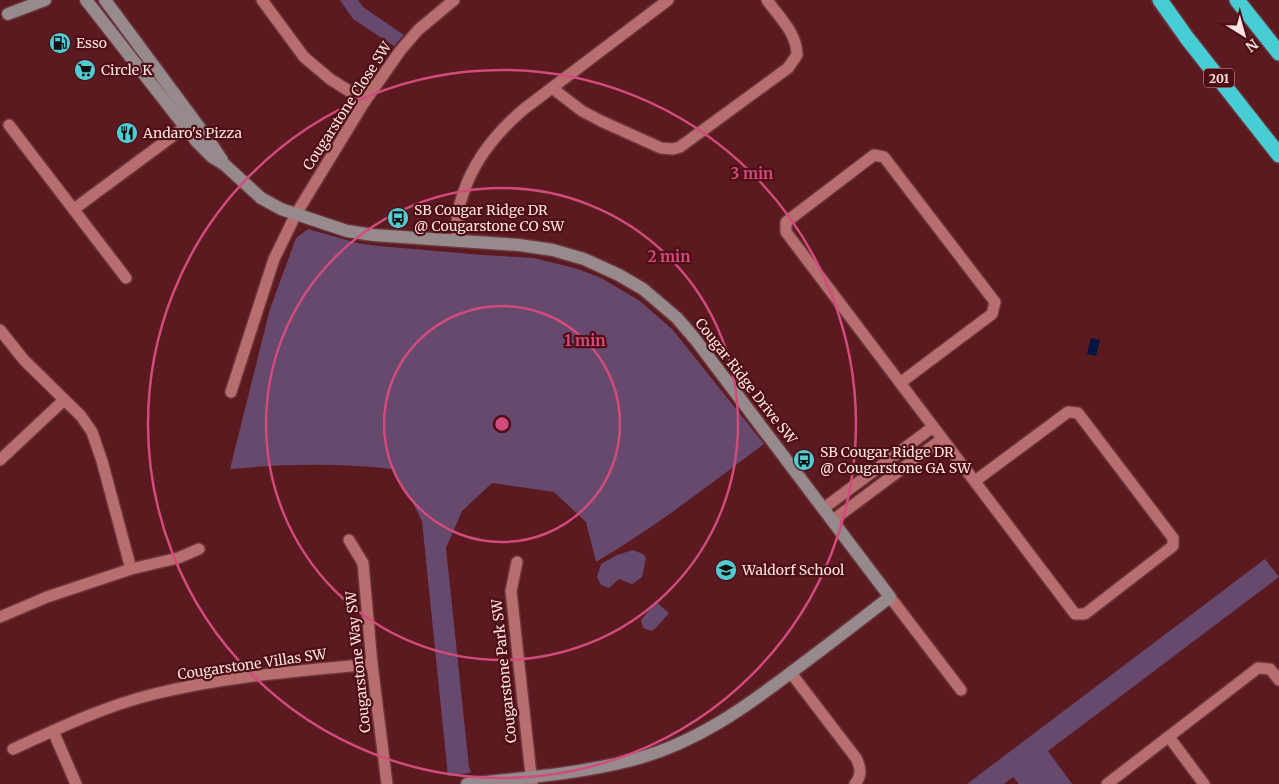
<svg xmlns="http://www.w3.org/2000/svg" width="1279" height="784" font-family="Merriweather,serif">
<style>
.green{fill:#67496e}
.water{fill:#001644}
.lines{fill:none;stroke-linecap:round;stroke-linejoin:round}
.street-casing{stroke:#6a363c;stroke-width:14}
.secondary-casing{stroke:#6a363c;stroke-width:15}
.highway-casing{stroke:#6a363c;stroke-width:18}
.street{stroke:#b86d6e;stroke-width:11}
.secondary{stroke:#968a8d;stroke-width:12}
.highway{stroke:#47ced5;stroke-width:15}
.ring{fill:none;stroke:#d14b7d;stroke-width:2.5}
.labels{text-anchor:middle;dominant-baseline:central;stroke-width:4.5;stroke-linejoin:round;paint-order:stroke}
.shield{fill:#4e0e15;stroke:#c8a3a4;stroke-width:1}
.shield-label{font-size:12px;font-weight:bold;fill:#fde3e2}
.poi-label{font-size:14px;fill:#fde3e2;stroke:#4e0e15;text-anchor:start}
.street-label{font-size:14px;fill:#fde3e2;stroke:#4e0e15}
.centre{fill:#d14b7d;stroke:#4e0e15;stroke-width:2.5}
.ring-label{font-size:15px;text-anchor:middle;font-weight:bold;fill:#d14b7d;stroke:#4e0e15;stroke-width:4.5;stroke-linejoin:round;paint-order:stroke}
</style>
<rect width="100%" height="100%" fill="#5a1a1f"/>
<g class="green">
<path d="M340 0H358L363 7 404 35 394 46 353 19Z"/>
<path d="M308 229 357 243 379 246 483 255 534 258 578 269 601 278 640 301 673 330 764 444C710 484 653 529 596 562L586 522 554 492 492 483 462 511 446 548 469 767 471 772 469 773 448 776 422 521 411 499 392 469C339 463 284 464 230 469L270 309 296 238Z"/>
<path d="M633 550 643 554 646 558 642 577 632 584 619 579 609 588 601 585 597 577 601 564 617 555Z"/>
<path d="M1265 559 1279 577 1048 751 1072 784H1019L1013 777 1004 784H967Z"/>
<path d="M656 602 669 613 655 629 651 631 643 628 641 620Z"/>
</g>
<path class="water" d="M1091 338 1100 340 1096 356 1087 354Z"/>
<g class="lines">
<g class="street-casing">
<g id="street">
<path d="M262 0 304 57 330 79 365 101"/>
<path d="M552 88 582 111 601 121 661 148 673 149 680 147 788 68 797 55C797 33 779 17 767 0"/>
<path d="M9 125 126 278"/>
<path d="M74 209 193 121"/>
<path d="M456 240C457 225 457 209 463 194 474 160 498 131 524 109L668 0"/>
<path d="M0 330 24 360 81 416 92 432 102 461 131 569 47 597 0 617"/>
<path d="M900 383 992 314 995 302 884 157 874 155 786 222V232C882 360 979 486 1075 614H1085L1173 546V538L1078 413 1068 412 975 481"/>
<path d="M231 392 274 259 296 214 365 101 400 51 418 30 454 0"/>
<path d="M0 460 64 400"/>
<path d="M824 508 933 427"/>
<path d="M833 520 942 439"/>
<path d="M349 540 363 563 372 664 387 784"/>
<path d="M517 562 511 591 532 784"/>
<path d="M131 569 178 558 199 549"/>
<path d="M890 597 961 690"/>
<path d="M791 673 856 758C861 768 862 775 855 784"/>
<path d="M53 731 76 784"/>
<path d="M1169 737 1204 784"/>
<path d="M13 749C59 728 105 706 154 694 226 676 299 671 372 664"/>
<path d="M1107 784 1258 668 1270 669 1279 680"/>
</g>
</g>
<g class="secondary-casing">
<g id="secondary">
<path d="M86 0 197 142 212 157 225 165 261 198 281 209 347 231 373 235 519 245 553 250 584 259 619 275 643 289 677 318 695 339 890 597C859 621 828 645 797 668 746 707 695 744 632 760 578 774 522 778 467 784"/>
<path d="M105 0 208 139 222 160"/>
<path d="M8 14 45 0"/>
</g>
</g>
<g class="highway-casing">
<g id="highway">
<path d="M1160 0 1187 38 1279 155"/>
<path d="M1237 0 1279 53"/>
</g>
</g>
<use href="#street" class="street"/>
<use href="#secondary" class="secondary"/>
<use href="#highway" class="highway"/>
</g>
<g class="ring">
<circle cx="502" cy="424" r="118"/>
<circle cx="502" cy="424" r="236"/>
<circle cx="502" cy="424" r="354"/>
</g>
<defs>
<g id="fuel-disc" transform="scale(1.125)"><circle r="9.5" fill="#51ccd2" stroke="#4e0e15"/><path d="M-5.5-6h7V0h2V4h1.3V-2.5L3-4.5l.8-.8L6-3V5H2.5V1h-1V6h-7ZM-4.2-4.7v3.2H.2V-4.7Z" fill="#111"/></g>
<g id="supermarket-disc" transform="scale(1.125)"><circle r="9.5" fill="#51ccd2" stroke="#4e0e15"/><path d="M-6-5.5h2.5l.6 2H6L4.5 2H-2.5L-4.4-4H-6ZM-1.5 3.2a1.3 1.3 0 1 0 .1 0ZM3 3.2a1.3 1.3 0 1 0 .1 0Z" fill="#111"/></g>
<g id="restaurant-disc" transform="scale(1.125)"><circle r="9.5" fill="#51ccd2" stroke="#4e0e15"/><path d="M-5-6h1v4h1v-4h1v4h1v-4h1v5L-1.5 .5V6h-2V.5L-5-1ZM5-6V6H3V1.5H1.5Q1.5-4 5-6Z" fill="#111"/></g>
<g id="bus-disc" transform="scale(1.125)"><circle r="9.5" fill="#51ccd2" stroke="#4e0e15"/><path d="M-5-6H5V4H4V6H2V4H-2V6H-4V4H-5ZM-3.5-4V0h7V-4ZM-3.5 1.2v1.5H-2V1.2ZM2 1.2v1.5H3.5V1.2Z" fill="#111"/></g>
<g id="school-disc" transform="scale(1.125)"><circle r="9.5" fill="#51ccd2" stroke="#4e0e15"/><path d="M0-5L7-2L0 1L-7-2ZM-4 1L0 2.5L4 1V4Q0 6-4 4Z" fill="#111"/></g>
</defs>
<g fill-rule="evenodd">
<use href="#fuel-disc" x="60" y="43"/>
<use href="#supermarket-disc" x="85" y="70"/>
<use href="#restaurant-disc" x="127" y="133"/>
<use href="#bus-disc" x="398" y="218"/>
<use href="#bus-disc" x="804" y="460"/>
<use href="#school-disc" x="726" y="570"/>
</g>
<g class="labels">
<rect class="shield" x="1204" y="68.5" width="30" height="19" rx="4"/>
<g class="shield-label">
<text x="1219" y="78">201</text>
</g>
<g class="poi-label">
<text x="76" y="43">Esso</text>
<text x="101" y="70">Circle K</text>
<text x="143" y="133">Andaro's Pizza</text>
<text x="414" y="210">SB Cougar Ridge DR<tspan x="414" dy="16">@ Cougarstone CO SW</tspan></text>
<text x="820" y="452">SB Cougar Ridge DR<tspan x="820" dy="16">@ Cougarstone GA SW</tspan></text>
<text x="742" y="570">Waldorf School</text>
</g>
<g class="street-label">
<text transform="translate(347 106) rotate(-57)">Cougarstone Close SW</text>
<text transform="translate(746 381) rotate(52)">Cougar Ridge Drive SW</text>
<text transform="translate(358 662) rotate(-96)">Cougarstone Way SW</text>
<text transform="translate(252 664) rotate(-8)">Cougarstone Villas SW</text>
<text transform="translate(504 671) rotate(-96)">Cougarstone Park SW</text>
</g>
</g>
<circle cx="502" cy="424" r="8" class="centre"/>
<g class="ring-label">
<text x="752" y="179">3 min</text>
<text x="669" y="262">2 min</text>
<text x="585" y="346">1 min</text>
</g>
<g transform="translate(1244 35) rotate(143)" stroke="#4e0e15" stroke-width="4" paint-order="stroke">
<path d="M0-4L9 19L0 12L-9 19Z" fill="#fde3e2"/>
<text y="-8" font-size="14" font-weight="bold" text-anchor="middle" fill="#fde3e2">N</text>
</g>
</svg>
